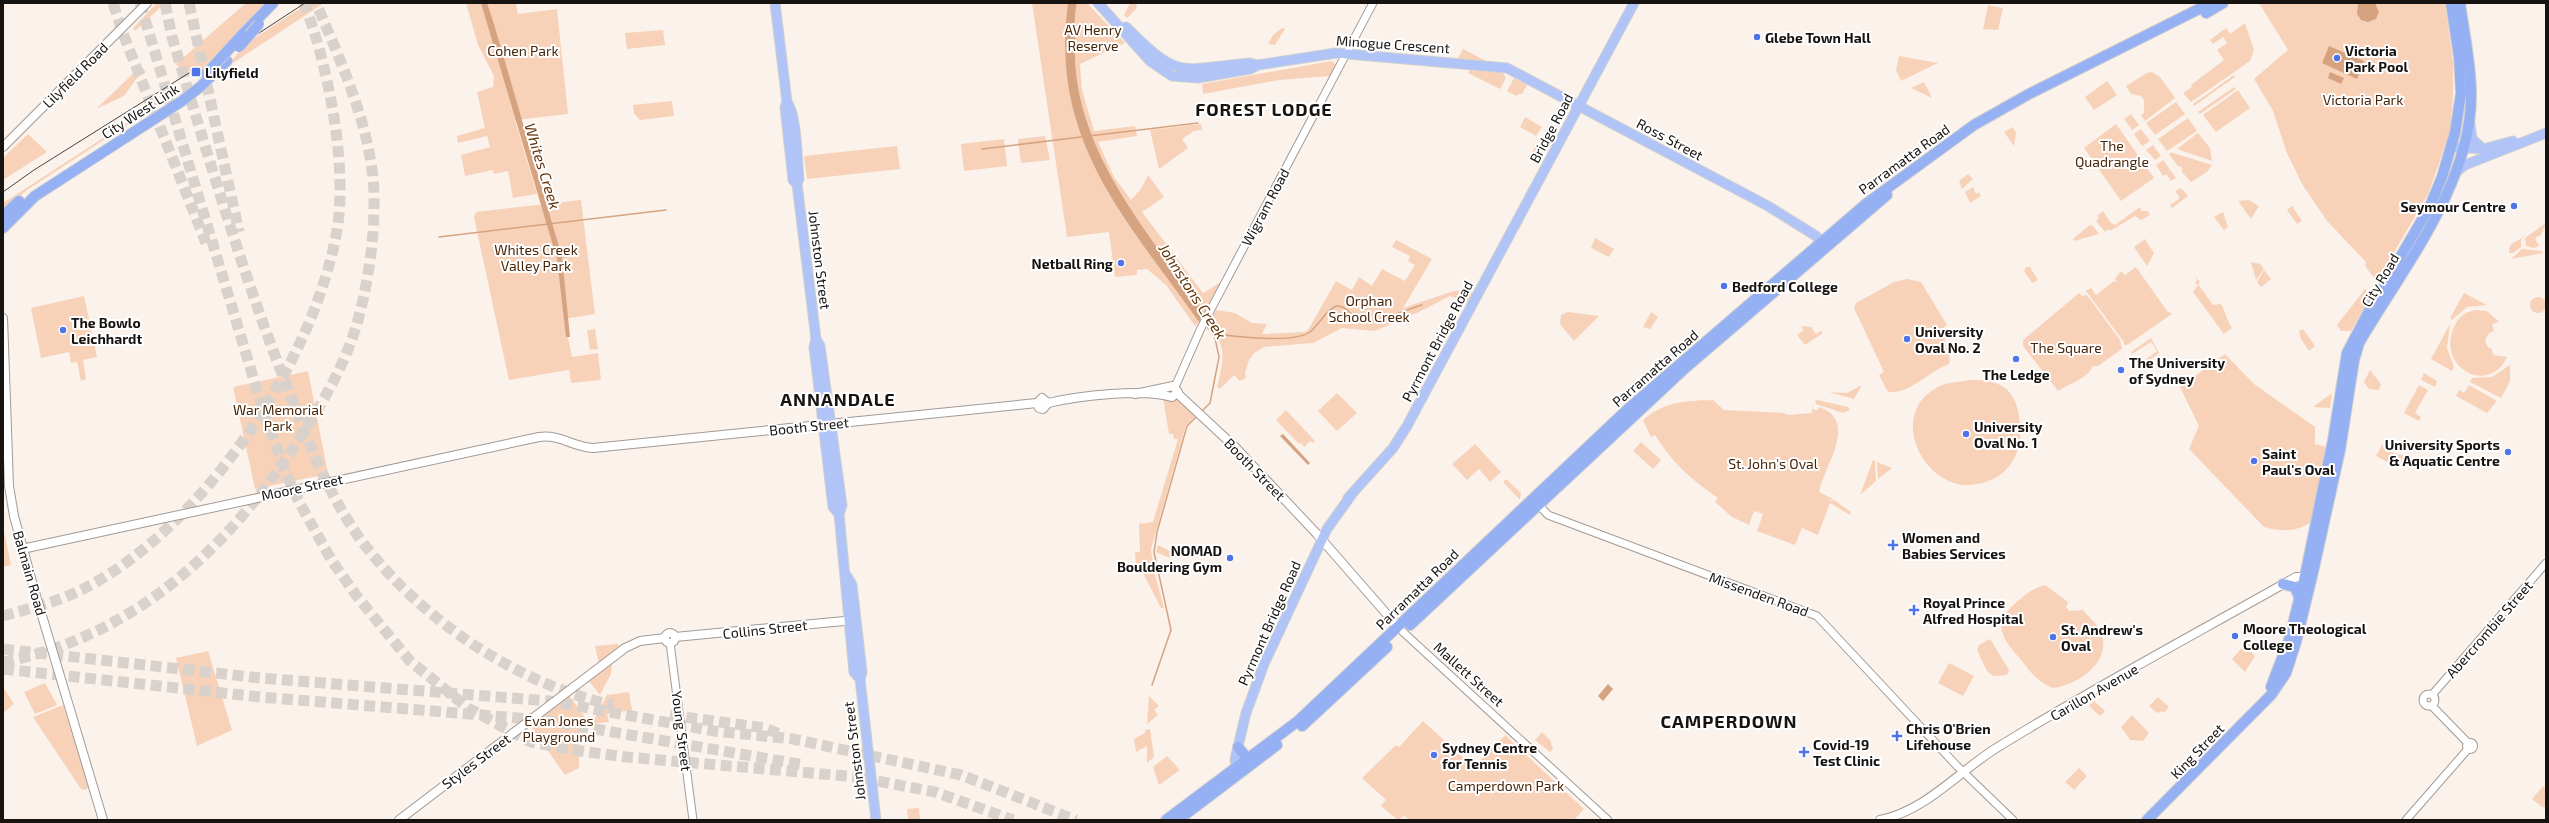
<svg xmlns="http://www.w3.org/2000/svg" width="2549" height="823" font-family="'Exo 2',sans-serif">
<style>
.green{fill:#f7d2b9}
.water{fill:#d6a380}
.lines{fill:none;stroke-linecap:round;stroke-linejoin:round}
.stream{stroke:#d6a380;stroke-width:1.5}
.motorway-tunnel{stroke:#d9d1cb;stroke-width:11;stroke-dasharray:11 5.5;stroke-linecap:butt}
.tertiary-casing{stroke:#a29a95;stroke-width:9}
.secondary-casing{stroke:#a29a95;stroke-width:10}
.primary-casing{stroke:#d0d0cf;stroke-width:11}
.trunk-casing{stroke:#d0d0cf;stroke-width:12}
.tertiary{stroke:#fff;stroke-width:7}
.secondary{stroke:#fff;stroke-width:8}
.primary{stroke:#b0c4f7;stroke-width:9}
.trunk{stroke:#96b0f4;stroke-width:10}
.tram{stroke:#494442;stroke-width:1}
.trunk-bridge-casing{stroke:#d0d0cf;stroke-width:12;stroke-linecap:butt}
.trunk-bridge{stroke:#96b0f4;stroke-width:10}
.poi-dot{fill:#4e74e8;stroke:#fff;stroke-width:1.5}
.labels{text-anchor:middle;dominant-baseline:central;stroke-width:4;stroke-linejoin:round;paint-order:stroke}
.park-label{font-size:14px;fill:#48260a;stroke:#fff}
.poi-label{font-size:14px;font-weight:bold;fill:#161311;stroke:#fff;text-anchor:start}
.street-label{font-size:14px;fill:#161311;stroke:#fff}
.water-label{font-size:15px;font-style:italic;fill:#633409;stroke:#fff}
.district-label{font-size:18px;font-weight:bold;letter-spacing:1px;fill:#161311;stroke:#fff}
</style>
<rect width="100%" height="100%" fill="#fbf2ec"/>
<g class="green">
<path d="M157 3H165L135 31 133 28Z"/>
<path d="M246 3H266L193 78 188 70 185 73 184 68 181 70 176 64Z"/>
<path d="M308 3H324L230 65 218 76 247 43Z"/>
<path d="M466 3H516L518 14 557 9 568 114 515 120 537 194 513 198 508 171 494 174 493 170 465 176 461 155 490 147 487 136 458 143 457 136 485 128 477 92 493 87 494 76 478 45Z"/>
<path d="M1032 3H1068C1049 140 1125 218 1199 322L1195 326 1166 285 1147 269 1137 270V275L1115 277 1109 232 1067 237Z"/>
<path d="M1077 3H1087L1125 43 1080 64 1082 90 1094 131 1135 126 1137 136 1098 142 1114 177 1131 200 1141 189 1148 175 1164 197 1142 212 1203 293 1221 282 1204 312C1146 229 1070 147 1075 39 1075 27 1074 15 1077 3Z"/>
<path d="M1130 3H1137L1136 9 1127 18 1124 15Z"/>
<path d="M2259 3H2445L2453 62V95L2450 132 2428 194 2377 282 2365 266 2366 262 2327 221 2302 184 2287 153 2273 111 2254 79 2288 50Z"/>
<path d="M1988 5 2003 8 1998 30 1983 29Z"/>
<path d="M2245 23 2254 50 2250 61 2191 102 2183 93 2192 87 2191 85 2224 60 2217 50 2227 43 2223 37 2213 44 2210 40 2226 28 2230 34Z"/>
<path d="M1282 28 1285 29 1275 45 1268 44 1273 35Z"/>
<path d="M663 30 665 45 627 49 625 33Z"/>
<path d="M1463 49 1488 62 1457 60Z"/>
<path d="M1899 56 1938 63 1901 81 1896 70Z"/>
<path d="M1332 61 1336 65 1330 76 1279 80 1203 94 1202 84Z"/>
<path d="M141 66 146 72 137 78 124 96 96 109Z"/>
<path d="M1470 70 1503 73 1506 78 1500 89 1468 73Z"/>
<path d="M2152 72 2160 77 2175 98 2145 121 2141 115 2144 113V100L2141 96 2131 94 2126 86 2147 73Z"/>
<path d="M2234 75 2235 77 2194 106 2193 104Z"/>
<path d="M1514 78 1527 85 1522 94H1518L1516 96 1507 91Z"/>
<path d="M2107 81 2117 95 2094 110 2085 97Z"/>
<path d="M1924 82 1932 98 1911 88Z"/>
<path d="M2234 87 2236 89 2200 114 2198 112Z"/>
<path d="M2238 90 2250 108 2216 132 2203 115Z"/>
<path d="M169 95 170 97 27 190 3 210V203L11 198Z"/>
<path d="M672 101 674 116 640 120 634 113 633 105Z"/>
<path d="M2176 102 2185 114 2155 135 2146 123Z"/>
<path d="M2131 114 2139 125 2132 130 2124 119Z"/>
<path d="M1525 117 1542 127 1536 136 1520 127Z"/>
<path d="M2188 118 2197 131 2167 151 2158 139Z"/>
<path d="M1201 124 1202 130 1194 131 1182 139 1188 148 1159 169 1150 130Z"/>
<path d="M2116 124 2154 178 2121 201 2084 148Z"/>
<path d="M2013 127 2016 133 2014 146 2004 132Z"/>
<path d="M2141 129 2150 141 2142 146 2134 134Z"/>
<path d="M2198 133 2210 148 2212 161 2177 149Z"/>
<path d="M28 134 47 152 3 180V158Z"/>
<path d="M1045 136 1050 160 1021 163 1018 139Z"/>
<path d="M1004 139 1007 166 964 171 961 144Z"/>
<path d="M1536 145 1543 149 1536 163 1529 159Z"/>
<path d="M2153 145 2161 156 2155 160 2146 150Z"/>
<path d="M897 146 900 169 807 179 804 156Z"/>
<path d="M2172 152 2173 153 2212 165 2207 172 2191 182 2182 172V167L2178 166 2169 154Z"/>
<path d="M2163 160 2176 178 2171 181 2166 174 2163 176 2156 165Z"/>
<path d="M1968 174 1973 179 1962 189 1959 181Z"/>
<path d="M1973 187 1976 194 1979 192 1981 196 1970 203 1965 192Z"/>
<path d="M2181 188 2188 196 2172 208 2170 205 2180 198 2175 191Z"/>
<path d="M581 200 595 314 564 319 572 357 598 353 601 380 571 383 569 370 509 380 474 217 476 212Z"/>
<path d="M2249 200 2259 206 2251 219 2238 201Z"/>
<path d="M2292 206 2302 221 2297 224 2287 210Z"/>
<path d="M2140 207 2141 211H2148L2150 215 2141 220 2135 216 2110 231 2108 229 2105 232 2096 221 2099 218 2097 216 2103 211 2110 222 2115 225Z"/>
<path d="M2223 212 2228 227 2224 230 2214 217Z"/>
<path d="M2546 223 2541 235 2535 238 2539 246 2534 248 2526 246 2525 238Z"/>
<path d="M2090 225 2093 226 2099 234 2074 241 2073 239Z"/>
<path d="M2525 236 2521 240V247L2513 253H2509L2510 245Z"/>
<path d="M1595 238 1614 249 1609 257 1591 248Z"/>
<path d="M2145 239 2154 253 2147 266 2134 247Z"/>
<path d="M1396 240 1432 259 1403 308 1454 291 1463 290 1474 293 1469 303 1450 296 1419 312 1375 331 1342 328 1313 343 1264 347 1254 353 1249 360 1245 373 1246 378 1240 381 1234 375 1220 389 1217 387C1224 359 1227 348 1209 323L1216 310 1235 313 1252 323 1267 324 1262 334 1304 332 1308 330 1336 281 1352 290 1359 277 1372 286 1382 269 1405 281 1415 265 1408 261 1410 256 1392 247Z"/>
<path d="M2522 249 2542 251 2543 253 2511 259Z"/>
<path d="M2251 262 2260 264 2264 269 2256 280Z"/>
<path d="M2026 267H2030L2038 280 2032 283 2024 271Z"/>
<path d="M2136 267 2167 311 2172 314 2127 345H2124V342L2086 291 2091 288 2096 295 2114 281 2117 283 2115 279 2121 271 2125 275Z"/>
<path d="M2264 270 2271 279 2261 287 2257 282Z"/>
<path d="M2195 276 2200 282 2198 284 2213 305 2221 304C2225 311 2227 320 2232 328L2224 334 2193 292 2198 285 2195 283 2197 280Z"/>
<path d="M1907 279 1921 282 1947 325 1942 329 1950 360 1949 364C1929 371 1909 395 1888 392L1879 375 1884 372 1854 308 1856 303 1894 282Z"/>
<path d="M2365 289 2371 296 2351 331H2341L2337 325Z"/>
<path d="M2079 293 2082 296 2087 295 2120 340 2122 349 2098 366H2093C2088 378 2069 384 2058 391L2023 346V340Z"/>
<path d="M2464 293 2487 305 2467 307 2452 320 2450 318Z"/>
<path d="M84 296 97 357 83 360 86 379 81 381 77 362 71 363 69 352 41 358 31 308Z"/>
<circle cx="2538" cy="305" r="8"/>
<path d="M2475 310 2487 311 2499 322 2492 324 2494 331 2488 334 2485 341 2488 347 2492 349 2493 355 2507 357C2489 396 2436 368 2454 327 2458 317 2465 312 2475 310Z"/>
<path d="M1568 312 1599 316 1574 341 1560 324 1561 315Z"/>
<path d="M1651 312 1658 317 1650 329 1643 327Z"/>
<path d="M2450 324 2447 348 2454 367 2452 371 2431 359Z"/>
<path d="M1801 326 1811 327 1816 334 1821 331 1823 333 1805 345 1797 335 1804 330Z"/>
<path d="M595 329 598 349 590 350 587 330Z"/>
<path d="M2303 329 2315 346 2309 351 2301 339 2299 331Z"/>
<path d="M2151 338 2159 353 2144 365 2142 362 2157 351 2151 342 2132 354 2131 352Z"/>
<path d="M2225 354 2254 384 2315 427V444L2326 447 2312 521C2299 532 2280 532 2264 527L2189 449 2199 426 2180 387Z"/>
<path d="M2510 365V381L2501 398 2470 382 2472 378 2492 377Z"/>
<path d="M2370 370 2381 384 2379 390 2369 389 2364 382Z"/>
<path d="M308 371 328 474 255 489 233 387Z"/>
<path d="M2424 373 2437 381 2435 387 2421 380Z"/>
<path d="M1971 380C2003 379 2017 391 2020 423 2024 456 2005 483 1970 485 1924 488 1886 414 1938 387 1947 382 1960 382 1971 380Z"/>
<path d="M1862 385 1854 399 1829 392 1847 393Z"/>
<path d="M2419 385 2428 390 2415 413 2421 417 2419 421 2404 413Z"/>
<path d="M2469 385 2497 401 2487 413 2456 396 2459 390 2464 393Z"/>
<path d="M1337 393 1357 413 1337 431 1318 411Z"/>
<path d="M2332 393 2330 408 2313 407Z"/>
<path d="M1163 398 1180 400 1196 415 1186 425 1151 549 1154 571 1164 608H1161L1139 565H1136L1135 552H1140L1139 524 1153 522 1178 439H1174L1173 434H1169Z"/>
<path d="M1713 400 1724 410 1783 413 1789 415 1812 413V405L1813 410H1818L1819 407C1860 420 1823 468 1819 492L1833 499 1828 502 1834 500 1851 512 1850 515 1830 503 1818 535 1802 528 1795 545 1757 531 1763 514 1754 511 1749 525 1732 517 1715 502 1718 498C1691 479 1673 464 1655 435L1651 437 1643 420C1665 401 1686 401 1713 400Z"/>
<path d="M1817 400 1848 407 1850 410 1843 413 1816 404 1815 401Z"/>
<path d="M1286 410 1315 441 1313 443 1310 441 1304 447 1301 443 1299 444 1276 420Z"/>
<path d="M1641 442 1661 460 1653 469 1633 451Z"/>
<path d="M1475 444 1501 472 1490 482 1479 469 1467 480 1452 464Z"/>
<path d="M2382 445 2391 452 2405 456 2399 468 2376 456Z"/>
<path d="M1873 460 1875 461 1876 481 1860 495Z"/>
<path d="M1877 462 1892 468 1878 479Z"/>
<path d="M1506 479 1521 493 1520 500 1503 482Z"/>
<path d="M3 527 11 565 3 567Z"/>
<path d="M1158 545 1172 552 1170 558 1156 552Z"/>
<path d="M2045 585 2068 602 2066 607 2069 611 2083 610C2087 615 2094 621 2098 627 2117 658 2081 684 2053 688 2039 683 2030 672 2021 660 2001 637 1990 623 2019 600 2027 593 2034 588 2045 585Z"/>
<path d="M1990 639 2009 670 2007 675 1993 676 1987 671 1977 650 1979 645Z"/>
<path d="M2247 642 2254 648 2250 651 2255 656 2245 672 2232 659Z"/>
<path d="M618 644 619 648 599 664 595 646Z"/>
<path d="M208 651 232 730 197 746 176 658Z"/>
<path d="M612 663 611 674 600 695 589 681Z"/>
<path d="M1949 663 1974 676 1963 696 1938 683Z"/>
<path d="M45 683 57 705 35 714 24 692Z"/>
<path d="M3 687 14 704 3 713Z"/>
<path d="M629 692 632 710 607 714 609 722 592 724 607 695Z"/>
<path d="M568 694 587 720 579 742V768L565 775 529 724Z"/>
<path d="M1149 696 1159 706 1154 710 1158 715 1147 724Z"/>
<path d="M2158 697 2169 707 2164 713 2162 711 2157 713 2149 706Z"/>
<path d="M2094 701 2105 711 2100 716 2089 706Z"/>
<path d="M63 705 88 783V788L85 790 81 789 33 717Z"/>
<path d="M2132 715 2149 733 2143 741 2130 740 2121 727Z"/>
<path d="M1423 721 1469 763 1476 765 1505 735 1584 809 1574 820H1409L1404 816 1398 820 1381 806 1386 800 1362 778 1396 745 1399 747Z"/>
<path d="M1150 729 1154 757 1147 763V746L1136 752 1134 739 1145 733V730Z"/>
<path d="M1542 732 1550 740 1553 749 1550 752 1535 740Z"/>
<path d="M1167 756 1180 770 1159 785 1153 767Z"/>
<path d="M2079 768 2087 776 2074 790 2065 782Z"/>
<path d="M2543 786 2546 789V807H2542L2532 799Z"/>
<path d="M919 808 920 820H908L907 809Z"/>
</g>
<g class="water">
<path d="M481 3H487L494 24 562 257 570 337H566L557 259Z"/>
<path d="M1068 3H1077C1074 15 1075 27 1075 39 1070 147 1146 229 1204 312L1199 322C1125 218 1049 140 1068 3Z"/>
<path d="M2358 3H2375L2379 12 2376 19 2368 22 2361 20 2357 14Z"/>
<path d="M2329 46 2364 61 2357 79 2322 63Z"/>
<path d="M2330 72 2344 78 2341 84 2328 78Z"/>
<path d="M1283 434 1310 463 1308 465 1280 436Z"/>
<path d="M1608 684 1613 689 1603 701 1598 696Z"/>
</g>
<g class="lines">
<g class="stream">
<path d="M1089 136 1198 123"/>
<path d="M982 149 1081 137"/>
<path d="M439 237 666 210"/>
<path d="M1212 333 1223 335"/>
<path d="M1224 335C1244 337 1294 343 1310 332 1319 325 1325 311 1336 306 1348 305 1352 319 1362 321 1377 324 1407 309 1422 305"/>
<path d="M1202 411 1210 403 1219 357 1215 338 1206 325"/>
<path d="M1152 685 1171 630 1154 552 1157 532 1187 426 1198 415"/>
</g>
<g class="motorway-tunnel">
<path d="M113 3 122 31 206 243"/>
<path d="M140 3 260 400 285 471 298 500 332 561 356 595 410 661 468 708 531 742 573 750 626 757 858 777"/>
<path d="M165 3 172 37C208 156 243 276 289 392 310 446 331 502 367 548 426 623 520 685 613 705"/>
<path d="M189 3 239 232"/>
<path d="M3 616C31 608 61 601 87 587 204 526 315 359 337 230 348 166 328 64 304 3"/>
<path d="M3 649 260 678 549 701 714 731 793 739 961 775 1076 820"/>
<path d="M3 662C135 637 231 546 301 436 323 402 344 366 356 327 367 289 374 245 374 205 376 138 342 64 316 3"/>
<path d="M3 669 260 697 543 720 804 765"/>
<path d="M670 715 764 728 780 734"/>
<path d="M862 778 935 792 1013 820"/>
</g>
<g class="tertiary-casing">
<g id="tertiary">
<path d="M1175 387 1201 328 1373 3"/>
<path d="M1537 503 1548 515 1817 616 1957 766 2013 820"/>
<path d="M1403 632 1608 820"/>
<path d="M670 643 693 820"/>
<circle cx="2429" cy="700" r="6"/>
<path d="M2432 695 2546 563"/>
<path d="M2432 706 2468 743"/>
<circle cx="2470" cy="746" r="3.5"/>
<path d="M2406 820 2468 749"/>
</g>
</g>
<g class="secondary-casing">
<g id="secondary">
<path d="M3 147 147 3"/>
<path d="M3 318 9 486 14 516 34 589 103 820"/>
<path d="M1178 394 1236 448 1316 533 1398 627"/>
<path d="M1037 403 1039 408 1043 409 1048 403"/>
<path d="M1037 403 1042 398 1048 403"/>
<path d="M1048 403C1078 396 1144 388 1172 397L1178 392 1173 386 1135 394"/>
<path d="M22 549 539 437C560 434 573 447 593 448L1037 403"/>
<circle cx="670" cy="638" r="5"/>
<path d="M675 637 855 620"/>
<path d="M399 820 625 648 640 641 665 638"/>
<path d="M1880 820C1926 811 1960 770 1998 747 2095 687 2197 633 2296 577H2310"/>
</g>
</g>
<g class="primary-casing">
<g id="primary">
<path d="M775 3 787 102C797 115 797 161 799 179L797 184"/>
<path d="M1098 3 1150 61 1172 76 1198 78 1250 69 1258 65 1336 53 1507 68 1768 206 1816 236 1826 246"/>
<path d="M1126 27C1179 80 1178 70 1250 63L1257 65"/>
<path d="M787 102 785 107 792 171 793 180 797 184 816 339 820 346 842 505 839 514 854 672 860 679"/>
<path d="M2470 124 2472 139 2483 149"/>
<path d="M2451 147 2483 149 2513 141"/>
<path d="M2456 172 2465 165 2546 133"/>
<path d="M816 339 814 347 833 507 839 514"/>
<path d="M1348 498 1393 448 1407 426 1634 3"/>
<path d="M847 576 852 585 862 672 860 679 876 820"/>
<path d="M1236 766 1235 759 1246 713 1264 664 1327 529 1352 494"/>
</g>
</g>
<g class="trunk-casing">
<g id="trunk">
<path d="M2206 13 2223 3"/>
<path d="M242 35 273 3"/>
<path d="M3 216 19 201"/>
<path d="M3 228 35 196 182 101 200 87 227 61"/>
<path d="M2283 584 2295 587 2299 597"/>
<path d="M1410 625 1683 370 1887 195"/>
<path d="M2271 687 2289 640 2305 576 2333 440 2347 353 2369 311 2430 206 2442 177 2455 133 2461 93 2459 57 2451 3"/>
<path d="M1302 726 1387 647"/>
<path d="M1238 747 1247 758"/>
<path d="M1166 820 1298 721 1630 407 1867 203 1974 125 2029 94 2211 3"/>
<path d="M1178 820 1277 745"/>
<path d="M2147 820 2271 695 2286 673 2296 642 2313 572 2340 450 2354 360 2359 343C2402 269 2473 182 2471 93 2471 64 2464 33 2460 3"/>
</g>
</g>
<use href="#tertiary" class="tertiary"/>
<use href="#secondary" class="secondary"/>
<use href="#primary" class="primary"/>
<use href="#trunk" class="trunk"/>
<g class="tram">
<path d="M250 39 305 3"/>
<path d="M3 192 34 170 189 73"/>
</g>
<g class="trunk-bridge-casing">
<g id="trunk-bridge">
<path d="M239 47 259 24"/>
<path d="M206 74 242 35"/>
</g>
</g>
<use href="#trunk-bridge" class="trunk-bridge"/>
</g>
<g class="poi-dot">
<circle cx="1757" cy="37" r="4"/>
<circle cx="2337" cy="58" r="4"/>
<rect x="191" y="67" width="10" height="10" rx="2"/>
<circle cx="2514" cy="206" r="4"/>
<circle cx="1121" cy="263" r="4"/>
<circle cx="1724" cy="286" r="4"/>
<circle cx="63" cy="330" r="4"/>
<circle cx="1907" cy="339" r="4"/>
<circle cx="2016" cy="359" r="4"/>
<circle cx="2121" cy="370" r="4"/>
<circle cx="1966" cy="434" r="4"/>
<circle cx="2508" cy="452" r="4"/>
<circle cx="2254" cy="461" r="4"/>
<path d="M1891 539h4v4h4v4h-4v4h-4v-4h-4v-4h4z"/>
<circle cx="1230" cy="558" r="4"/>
<path d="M1912 604h4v4h4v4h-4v4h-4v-4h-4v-4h4z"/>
<circle cx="2235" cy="636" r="4"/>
<circle cx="2053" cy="637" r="4"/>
<path d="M1895 730h4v4h4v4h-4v4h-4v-4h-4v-4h4z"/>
<path d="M1802 746h4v4h4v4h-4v4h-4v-4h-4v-4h4z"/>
<circle cx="1434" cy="755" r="4"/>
</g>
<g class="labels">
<g class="park-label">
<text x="1093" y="29">AV Henry<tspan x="1093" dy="16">Reserve</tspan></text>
<text x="523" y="50">Cohen Park</text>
<text x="2363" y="99">Victoria Park</text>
<text x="2112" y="145">The<tspan x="2112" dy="16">Quadrangle</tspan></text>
<text x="536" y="249">Whites Creek<tspan x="536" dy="16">Valley Park</tspan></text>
<text x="1369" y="300">Orphan<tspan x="1369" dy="16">School Creek</tspan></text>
<text x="2066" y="347">The Square</text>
<text x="278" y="409">War Memorial<tspan x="278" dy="16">Park</tspan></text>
<text x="1773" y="463">St. John's Oval</text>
<text x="559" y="720">Evan Jones<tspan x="559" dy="16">Playground</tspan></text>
<text x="1506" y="785">Camperdown Park</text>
</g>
<g class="poi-label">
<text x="1765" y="37">Glebe Town Hall</text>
<text x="2345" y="50">Victoria<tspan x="2345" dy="16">Park Pool</tspan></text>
<text x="205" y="72">Lilyfield</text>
<text x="2506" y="206" text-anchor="end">Seymour Centre</text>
<text x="1113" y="263" text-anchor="end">Netball Ring</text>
<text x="1732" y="286">Bedford College</text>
<text x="71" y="322">The Bowlo<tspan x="71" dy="16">Leichhardt</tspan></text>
<text x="1915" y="331">University<tspan x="1915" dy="16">Oval No. 2</tspan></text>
<text x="2129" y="362">The University<tspan x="2129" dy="16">of Sydney</tspan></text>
<text x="2016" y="374" text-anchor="middle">The Ledge</text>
<text x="1974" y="426">University<tspan x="1974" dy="16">Oval No. 1</tspan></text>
<text x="2500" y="444" text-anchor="end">University Sports<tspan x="2500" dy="16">&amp; Aquatic Centre</tspan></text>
<text x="2262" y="453">Saint<tspan x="2262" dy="16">Paul's Oval</tspan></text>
<text x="1902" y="537">Women and<tspan x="1902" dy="16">Babies Services</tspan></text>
<text x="1222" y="550" text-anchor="end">NOMAD<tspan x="1222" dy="16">Bouldering Gym</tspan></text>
<text x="1923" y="602">Royal Prince<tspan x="1923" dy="16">Alfred Hospital</tspan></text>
<text x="2243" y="628">Moore Theological<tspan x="2243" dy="16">College</tspan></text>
<text x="2061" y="629">St. Andrew's<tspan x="2061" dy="16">Oval</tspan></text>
<text x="1906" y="728">Chris O'Brien<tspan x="1906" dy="16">Lifehouse</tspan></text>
<text x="1813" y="744">Covid-19<tspan x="1813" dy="16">Test Clinic</tspan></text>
<text x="1442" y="747">Sydney Centre<tspan x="1442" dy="16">for Tennis</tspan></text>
</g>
<g class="street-label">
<text transform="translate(1393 44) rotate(4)">Minogue Crescent</text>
<text transform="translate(75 75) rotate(-45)">Lilyfield Road</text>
<text transform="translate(140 111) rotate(-33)">City West Link</text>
<text transform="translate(1551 128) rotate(-62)">Bridge Road</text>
<text transform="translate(1670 139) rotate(28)">Ross Street</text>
<text transform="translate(1904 159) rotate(-36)">Parramatta Road</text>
<text transform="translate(1265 207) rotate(-62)">Wigram Road</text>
<text transform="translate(820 260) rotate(83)">Johnston Street</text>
<text transform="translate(2380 280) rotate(-59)">City Road</text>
<text transform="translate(1437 341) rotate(-62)">Pyrmont Bridge Road</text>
<text transform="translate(1655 368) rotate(-41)">Parramatta Road</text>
<text transform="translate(809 426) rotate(-6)">Booth Street</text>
<text transform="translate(1255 469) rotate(46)">Booth Street</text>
<text transform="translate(302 487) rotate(-12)">Moore Street</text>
<text transform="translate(30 573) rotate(74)">Balmain Road</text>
<text transform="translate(1417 589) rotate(-44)">Parramatta Road</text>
<text transform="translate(1759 594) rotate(20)">Missenden Road</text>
<text transform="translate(1269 623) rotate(-66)">Pyrmont Bridge Road</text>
<text transform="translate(765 629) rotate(-6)">Collins Street</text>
<text transform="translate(2489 629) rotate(-49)">Abercrombie Street</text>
<text transform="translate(1469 674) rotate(42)">Mallett Street</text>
<text transform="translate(2094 692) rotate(-30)">Carillon Avenue</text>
<text transform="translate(682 731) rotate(83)">Young Street</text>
<text transform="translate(854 751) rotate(-97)">Johnston Street</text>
<text transform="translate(2197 751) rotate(-46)">King Street</text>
<text transform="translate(476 761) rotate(-37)">Styles Street</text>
</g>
<g class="water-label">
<text transform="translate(543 166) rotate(73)">Whites Creek</text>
<text transform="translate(1193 291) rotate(57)">Johnstons Creek</text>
</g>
<g class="district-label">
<text x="1264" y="109">FOREST LODGE</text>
<text x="838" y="399">ANNANDALE</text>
<text x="1729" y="721">CAMPERDOWN</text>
</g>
</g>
<rect width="2549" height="823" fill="none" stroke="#161311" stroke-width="8"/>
</svg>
